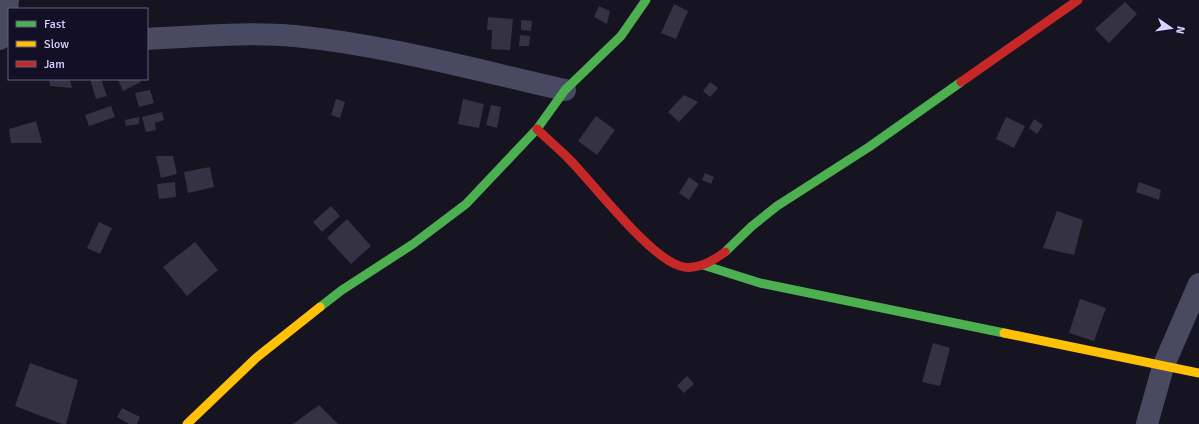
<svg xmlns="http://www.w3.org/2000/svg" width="1199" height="424" font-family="Signika,sans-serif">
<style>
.building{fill:#343243}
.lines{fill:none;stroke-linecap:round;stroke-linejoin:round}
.street{stroke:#4a4962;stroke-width:22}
.fast{stroke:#4caf50;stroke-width:9}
.slow{stroke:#ffc107;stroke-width:9}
.jam{stroke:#c62828;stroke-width:9}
</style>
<rect width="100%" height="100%" fill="#161421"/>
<g class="building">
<path d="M1125 2 1137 14 1109 43 1095 29Z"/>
<path d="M674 4 688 11 676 39 661 33Z"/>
<path d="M599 6 610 11 607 24 594 17Z"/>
<path d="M488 17 513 19 510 50 491 49 492 30H487Z"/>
<path d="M521 20 532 21 531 31 521 30Z"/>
<path d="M520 35 530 36 529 46H519Z"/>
<path d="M49 79H70L72 88 50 86Z"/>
<path d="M90 79H101L107 96 96 99Z"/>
<path d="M120 79H140L141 82 123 91 118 80Z"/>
<path d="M710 82 718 88 710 97 703 91Z"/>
<path d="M150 90 154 103 139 107 135 93Z"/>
<path d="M684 95 698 102 679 122 668 112Z"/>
<path d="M336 99 345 102 340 118 331 115Z"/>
<path d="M463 99 484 104 479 128 458 124Z"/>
<path d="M491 105 501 107 497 128 486 125Z"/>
<path d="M111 106 115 117 89 126 85 115Z"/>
<path d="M162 112 164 120 155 123 156 130 146 132 142 117Z"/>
<path d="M596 116 615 130 597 155 578 141Z"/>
<path d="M139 117V124L126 126 125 120Z"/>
<path d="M1006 117 1025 126 1014 148 996 139Z"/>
<path d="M1034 119 1043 125 1037 134 1029 128Z"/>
<path d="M36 121 42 143H11L9 129Z"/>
<path d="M156 156H173L177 174 161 178Z"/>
<path d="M210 167 214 187 188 193 184 172Z"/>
<path d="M705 173 714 177 711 184 702 180Z"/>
<path d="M689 177 699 184 689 200 679 193Z"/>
<path d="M175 182 176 197 159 199 157 184Z"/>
<path d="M1139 182 1161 190 1159 200 1136 192Z"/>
<path d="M331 206 340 216 322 232 313 222Z"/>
<path d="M1057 211 1083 220 1074 255 1043 248Z"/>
<path d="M347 219 371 246 351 264 327 238Z"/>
<path d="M99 222 112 228 100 254 87 248Z"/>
<path d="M195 242 218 270 187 296 163 267Z"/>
<path d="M1080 299 1106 308 1094 341 1069 333Z"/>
<path d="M933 343 950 348 940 386 922 382Z"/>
<path d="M30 363 78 380 66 424H62L15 406Z"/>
<path d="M687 376 694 384 684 393 677 386Z"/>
<path d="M319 405 338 424H293Z"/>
<path d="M122 408 140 417 137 424H129L117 417Z"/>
</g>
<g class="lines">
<g class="street">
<path d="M0 39 6 26 8 0"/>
<path d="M147 39C196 36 247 32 295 36 386 45 476 70 565 90"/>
<path d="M1147 424 1163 367 1199 284"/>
</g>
<g class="fast">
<path d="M725 252 752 226 777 206 869 147 961 82"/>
<path d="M703 265 760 283 1004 333"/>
<path d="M320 307 342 290 413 244 466 204 537 129 565 90 621 36 646 0"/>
</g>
<g class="slow">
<path d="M1004 333 1199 373"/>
<path d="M187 424 256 358 320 307"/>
</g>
<g class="jam">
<path d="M961 82 1078 0"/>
<path d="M537 129C547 139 558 148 568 158 594 184 649 257 680 266 695 271 713 261 725 252"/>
</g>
</g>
<rect x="8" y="8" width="140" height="72" fill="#130f26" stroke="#625e7d"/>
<rect x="16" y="21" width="20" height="6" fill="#4caf50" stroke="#625e7d"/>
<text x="44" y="28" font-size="12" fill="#d9d4ff">Fast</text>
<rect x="16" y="41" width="20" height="6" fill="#ffc107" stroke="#625e7d"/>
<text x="44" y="48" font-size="12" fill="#d9d4ff">Slow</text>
<rect x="16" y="61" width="20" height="6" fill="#c62828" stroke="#625e7d"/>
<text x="44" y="68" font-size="12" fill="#d9d4ff">Jam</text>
<g transform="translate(1171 28) rotate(103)" stroke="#130f26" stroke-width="3" paint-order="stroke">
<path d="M0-3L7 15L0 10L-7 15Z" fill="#d9d4ff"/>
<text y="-6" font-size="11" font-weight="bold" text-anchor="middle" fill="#d9d4ff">N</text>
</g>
</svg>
